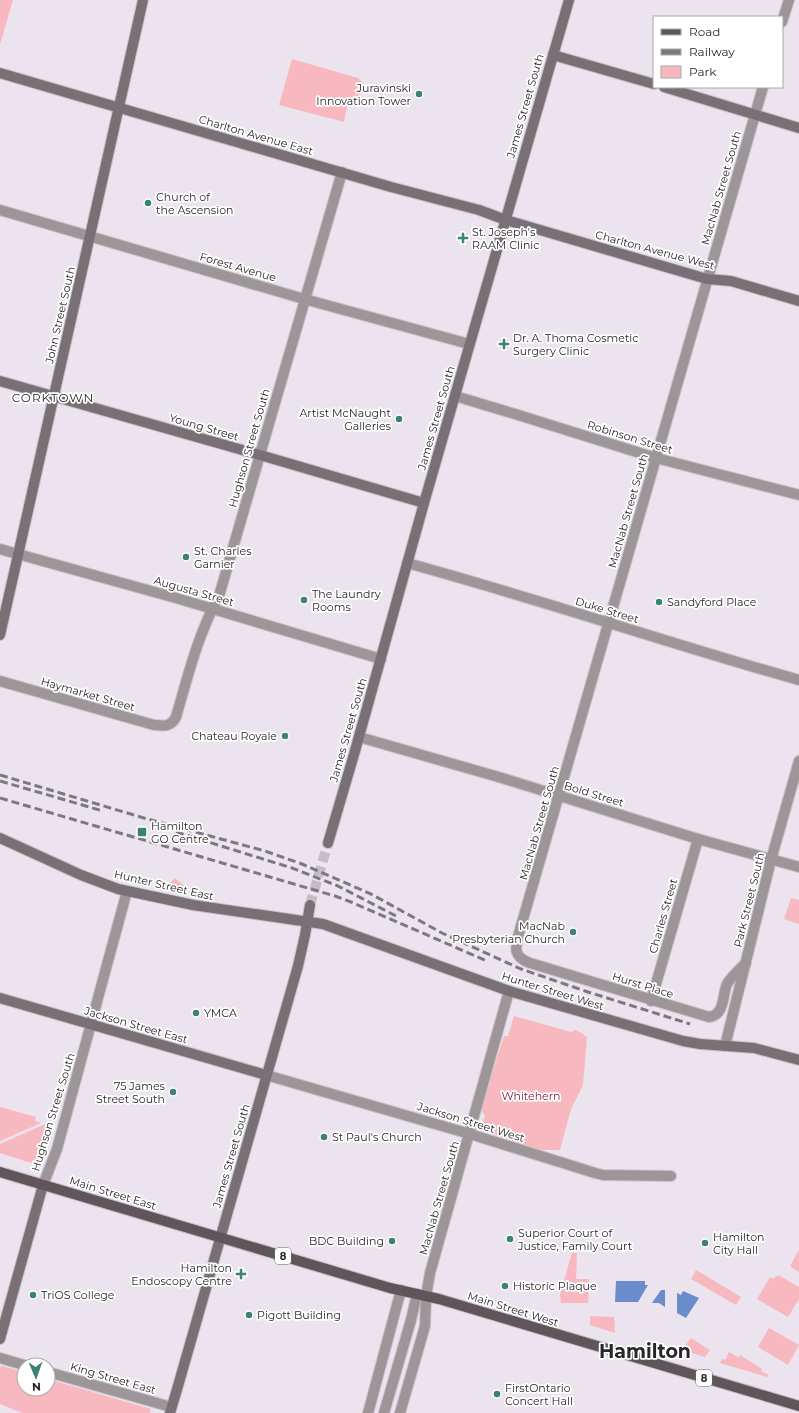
<svg xmlns="http://www.w3.org/2000/svg" width="799" height="1413" font-family="Montserrat,sans-serif">
<style>
.green{fill:#f7b8c0}
.water{fill:#6a8ccb}
.lines{fill:none;stroke-linecap:round;stroke-linejoin:round}
.secondary-tunnel{stroke:#c4bdc7;stroke-width:10;stroke-dasharray:10 5;stroke-linecap:butt}
.street-casing{stroke:#c8c1cb;stroke-width:12}
.secondary-casing{stroke:#c8c1cb;stroke-width:12}
.primary-casing{stroke:#c8c1cb;stroke-width:12}
.street{stroke:#9c9699;stroke-width:10}
.secondary{stroke:#787075;stroke-width:10}
.primary{stroke:#5f555b;stroke-width:10}
.rail{stroke:#7d787f;stroke-width:3;stroke-dasharray:8 4;stroke-linecap:butt}
.poi-dot{fill:#3c8176;stroke:#fff;stroke-width:1.5}
.labels{text-anchor:middle;dominant-baseline:central;stroke-width:3.5;stroke-linejoin:round;paint-order:stroke}
.shield{fill:#fff;stroke:#69676a;stroke-width:1}
.shield-label{font-size:10px;font-weight:bold;fill:#29262a}
.poi-label{font-size:11px;fill:#29262a;stroke:#fff;text-anchor:start}
.street-label{font-size:11px;fill:#29262a;stroke:#fff}
.park-label{font-size:11px;fill:#7d1a35;stroke:#fff}
.neighbourhood-label{font-size:12px;letter-spacing:1px;fill:#29262a;stroke:#fff}
.town-label{font-size:19px;font-weight:bold;fill:#29262a;stroke:#fff}
</style>
<rect width="100%" height="100%" fill="#ebe3ee"/>
<g class="green">
<path d="M0 0H13L0 44Z"/>
<path d="M292 59 358 78 363 83 358 104 348 102 344 122 279 105Z"/>
<path d="M175 878 187 888 168 885Z"/>
<path d="M791 898 799 900V924L784 919Z"/>
<path d="M514 1016 571 1032 575 1030 584 1034V1036L587 1037 583 1085 571 1109 560 1150H540L485 1131V1126L482 1125 485 1115 481 1110 483 1093 489 1083 504 1036H508Z"/>
<path d="M0 1107 36 1117 35 1121 41 1123 0 1141Z"/>
<path d="M45 1124 48 1125 49 1127 38 1163 34 1164 0 1153V1144Z"/>
<path d="M799 1250V1272L790 1266Z"/>
<path d="M572 1253H577L576 1279H589L588 1303H561L560 1294Z"/>
<path d="M696 1270 741 1297 736 1305 691 1279Z"/>
<path d="M778 1275 799 1287V1299L788 1317 757 1299 770 1277 774 1279 776 1276H777Z"/>
<path d="M590 1316 614 1317 615 1333 590 1325Z"/>
<path d="M769 1328 799 1345 788 1365 758 1347Z"/>
<path d="M691 1338 710 1350 705 1357 682 1350Z"/>
<path d="M729 1352 739 1358 740 1355 762 1369 761 1371 769 1375 767 1377 720 1363 722 1359 725 1360Z"/>
<path d="M2 1366 24 1372V1389H48V1379L151 1409 150 1413H22L0 1404V1367Z"/>
</g>
<g class="water">
<path d="M616 1281H645V1285H648L638 1302H615Z"/>
<path d="M661 1290H665V1307L659 1303H652Z"/>
<path d="M683 1291 699 1298 686 1318 677 1313V1293L681 1295Z"/>
</g>
<g class="lines">
<path class="secondary-tunnel" d="M310 905 328 843"/>
<g class="street-casing">
<g id="street">
<path d="M782 22 789 0"/>
<path d="M0 210 304 299 469 344"/>
<path d="M455 396 515 414 656 458 799 495"/>
<path d="M0 549 176 598 381 659"/>
<path d="M407 563C539 599 668 643 799 680"/>
<path d="M0 681 154 725C164 726 171 727 176 717 188 676 198 634 219 596L342 172"/>
<path d="M359 737 502 778 698 839 799 867"/>
<path d="M746 963C740 969 731 977 727 984 722 996 725 1015 709 1017L530 963C513 957 515 948 519 933L763 87"/>
<path d="M651 1001 698 839"/>
<path d="M725 1046 771 860 799 761"/>
<path d="M266 1075 470 1134 595 1173 603 1175 671 1176"/>
<path d="M43 1185 57 1149 127 891"/>
<path d="M0 1358 24 1365"/>
<path d="M48 1372 171 1407"/>
<path d="M368 1413 401 1290"/>
<path d="M384 1413 411 1320 417 1294"/>
<path d="M400 1413 425 1326 426 1296 430 1273 509 991"/>
</g>
</g>
<g class="secondary-casing">
<g id="secondary">
<path d="M553 55 654 84"/>
<path d="M0 73 391 187 479 210 506 220 707 279 731 281 799 301"/>
<path d="M664 87 799 128"/>
<path d="M0 381 260 455 424 503"/>
<path d="M0 635 143 0"/>
<path d="M0 838 81 875 118 889 193 905 323 924 509 991 683 1041 700 1044 754 1048 799 1060"/>
<path d="M328 843 355 751 424 503 569 0"/>
<path d="M0 998 266 1075"/>
<path d="M0 1339 43 1185"/>
<path d="M170 1413 178 1386 298 966 305 935 310 905"/>
</g>
</g>
<g class="primary-casing">
<path id="primary" d="M0 1172 390 1288 439 1299 799 1406"/>
</g>
<use href="#street" class="street"/>
<use href="#secondary" class="secondary"/>
<use href="#primary" class="primary"/>
<g class="rail">
<path d="M0 775 144 818 265 851 302 864 371 894 442 933 521 969 588 992 690 1024"/>
<path d="M0 781 103 811"/>
<path d="M0 798 335 896 351 902 487 961"/>
<path d="M176 832 292 868 338 886 396 916"/>
</g>
</g>
<g class="poi-dot">
<circle cx="419" cy="94" r="4"/>
<circle cx="148" cy="203" r="4"/>
<path d="M461 232h4v4h4v4h-4v4h-4v-4h-4v-4h4z"/>
<path d="M502 338h4v4h4v4h-4v4h-4v-4h-4v-4h4z"/>
<circle cx="399" cy="419" r="4"/>
<circle cx="186" cy="557" r="4"/>
<circle cx="304" cy="600" r="4"/>
<circle cx="659" cy="602" r="4"/>
<circle cx="285" cy="736" r="4"/>
<rect x="137" y="827" width="10" height="10" rx="2"/>
<circle cx="573" cy="932" r="4"/>
<circle cx="196" cy="1013" r="4"/>
<circle cx="173" cy="1092" r="4"/>
<circle cx="324" cy="1137" r="4"/>
<circle cx="510" cy="1239" r="4"/>
<circle cx="392" cy="1241" r="4"/>
<circle cx="705" cy="1243" r="4"/>
<path d="M239 1268h4v4h4v4h-4v4h-4v-4h-4v-4h4z"/>
<circle cx="505" cy="1286" r="4"/>
<circle cx="33" cy="1295" r="4"/>
<circle cx="249" cy="1315" r="4"/>
<circle cx="497" cy="1394" r="4"/>
</g>
<g class="labels">
<g class="shield">
<rect x="275" y="1248" width="16" height="16" rx="3"/>
<rect x="696" y="1370" width="16" height="16" rx="3"/>
</g>
<g class="shield-label">
<text x="283" y="1256">8</text>
<text x="704" y="1378">8</text>
</g>
<g class="poi-label">
<text x="411" y="88" text-anchor="end">Juravinski<tspan x="411" dy="13">Innovation Tower</tspan></text>
<text x="156" y="197">Church of<tspan x="156" dy="13">the Ascension</tspan></text>
<text x="472" y="232">St. Joseph's<tspan x="472" dy="13">RAAM Clinic</tspan></text>
<text x="513" y="338">Dr. A. Thoma Cosmetic<tspan x="513" dy="13">Surgery Clinic</tspan></text>
<text x="391" y="413" text-anchor="end">Artist McNaught<tspan x="391" dy="13">Galleries</tspan></text>
<text x="194" y="551">St. Charles<tspan x="194" dy="13">Garnier</tspan></text>
<text x="312" y="594">The Laundry<tspan x="312" dy="13">Rooms</tspan></text>
<text x="667" y="602">Sandyford Place</text>
<text x="277" y="736" text-anchor="end">Chateau Royale</text>
<text x="151" y="826">Hamilton<tspan x="151" dy="13">GO Centre</tspan></text>
<text x="565" y="926" text-anchor="end">MacNab<tspan x="565" dy="13">Presbyterian Church</tspan></text>
<text x="204" y="1013">YMCA</text>
<text x="165" y="1086" text-anchor="end">75 James<tspan x="165" dy="13">Street South</tspan></text>
<text x="332" y="1137">St Paul's Church</text>
<text x="518" y="1233">Superior Court of<tspan x="518" dy="13">Justice, Family Court</tspan></text>
<text x="713" y="1237">Hamilton<tspan x="713" dy="13">City Hall</tspan></text>
<text x="384" y="1241" text-anchor="end">BDC Building</text>
<text x="232" y="1268" text-anchor="end">Hamilton<tspan x="232" dy="13">Endoscopy Centre</tspan></text>
<text x="513" y="1286">Historic Plaque</text>
<text x="41" y="1295">TriOS College</text>
<text x="257" y="1315">Pigott Building</text>
<text x="505" y="1388">FirstOntario<tspan x="505" dy="13">Concert Hall</tspan></text>
</g>
<g class="street-label">
<text transform="translate(525 106) rotate(-74)">James Street South</text>
<text transform="translate(256 135) rotate(16)">Charlton Avenue East</text>
<text transform="translate(721 188) rotate(-74)">MacNab Street South</text>
<text transform="translate(655 250) rotate(15)">Charlton Avenue West</text>
<text transform="translate(238 267) rotate(16)">Forest Avenue</text>
<text transform="translate(60 315) rotate(-77)">John Street South</text>
<text transform="translate(436 418) rotate(-74)">James Street South</text>
<text transform="translate(204 427) rotate(16)">Young Street</text>
<text transform="translate(630 437) rotate(17)">Robinson Street</text>
<text transform="translate(249 448) rotate(-74)">Hughson Street South</text>
<text transform="translate(628 511) rotate(-74)">MacNab Street South</text>
<text transform="translate(194 591) rotate(16)">Augusta Street</text>
<text transform="translate(607 610) rotate(17)">Duke Street</text>
<text transform="translate(88 694) rotate(16)">Haymarket Street</text>
<text transform="translate(348 730) rotate(-74)">James Street South</text>
<text transform="translate(594 794) rotate(17)">Bold Street</text>
<text transform="translate(539 823) rotate(-74)">MacNab Street South</text>
<text transform="translate(164 885) rotate(13)">Hunter Street East</text>
<text transform="translate(749 900) rotate(-76)">Park Street South</text>
<text transform="translate(663 916) rotate(-74)">Charles Street</text>
<text transform="translate(643 985) rotate(17)">Hurst Place</text>
<text transform="translate(553 991) rotate(17)">Hunter Street West</text>
<text transform="translate(136 1025) rotate(16)">Jackson Street East</text>
<text transform="translate(53 1112) rotate(-73)">Hughson Street South</text>
<text transform="translate(471 1122) rotate(17)">Jackson Street West</text>
<text transform="translate(231 1156) rotate(-74)">James Street South</text>
<text transform="translate(113 1193) rotate(17)">Main Street East</text>
<text transform="translate(439 1198) rotate(-74)">MacNab Street South</text>
<text transform="translate(513 1309) rotate(17)">Main Street West</text>
<text transform="translate(113 1378) rotate(16)">King Street East</text>
</g>
<g class="park-label">
<text x="531" y="1096">Whitehern</text>
</g>
<g class="neighbourhood-label">
<text x="53" y="397">CORKTOWN</text>
</g>
<g class="town-label">
<text x="645" y="1351">Hamilton</text>
</g>
</g>
<rect x="653" y="16" width="130" height="72" fill="#ffffff" stroke="#a9a8aa"/>
<rect x="661" y="29" width="20" height="6" fill="#5f555b" stroke="#a9a8aa"/>
<text x="689" y="36" font-size="12" fill="#29262a">Road</text>
<rect x="661" y="49" width="20" height="6" fill="#7d787f" stroke="#a9a8aa"/>
<text x="689" y="56" font-size="12" fill="#29262a">Railway</text>
<rect x="661" y="66" width="20" height="12" fill="#f7b8c0" stroke="#a9a8aa"/>
<text x="689" y="76" font-size="12" fill="#29262a">Park</text>
<g transform="translate(36 1377) rotate(178)"><circle r="19" fill="#ffffff" stroke="#a9a8aa"/>
<path d="M0-3L7 15L0 10L-7 15Z" fill="#3c8176"/>
<text y="-6" font-size="11" font-weight="bold" text-anchor="middle" fill="#29262a">N</text>
</g>
</svg>
